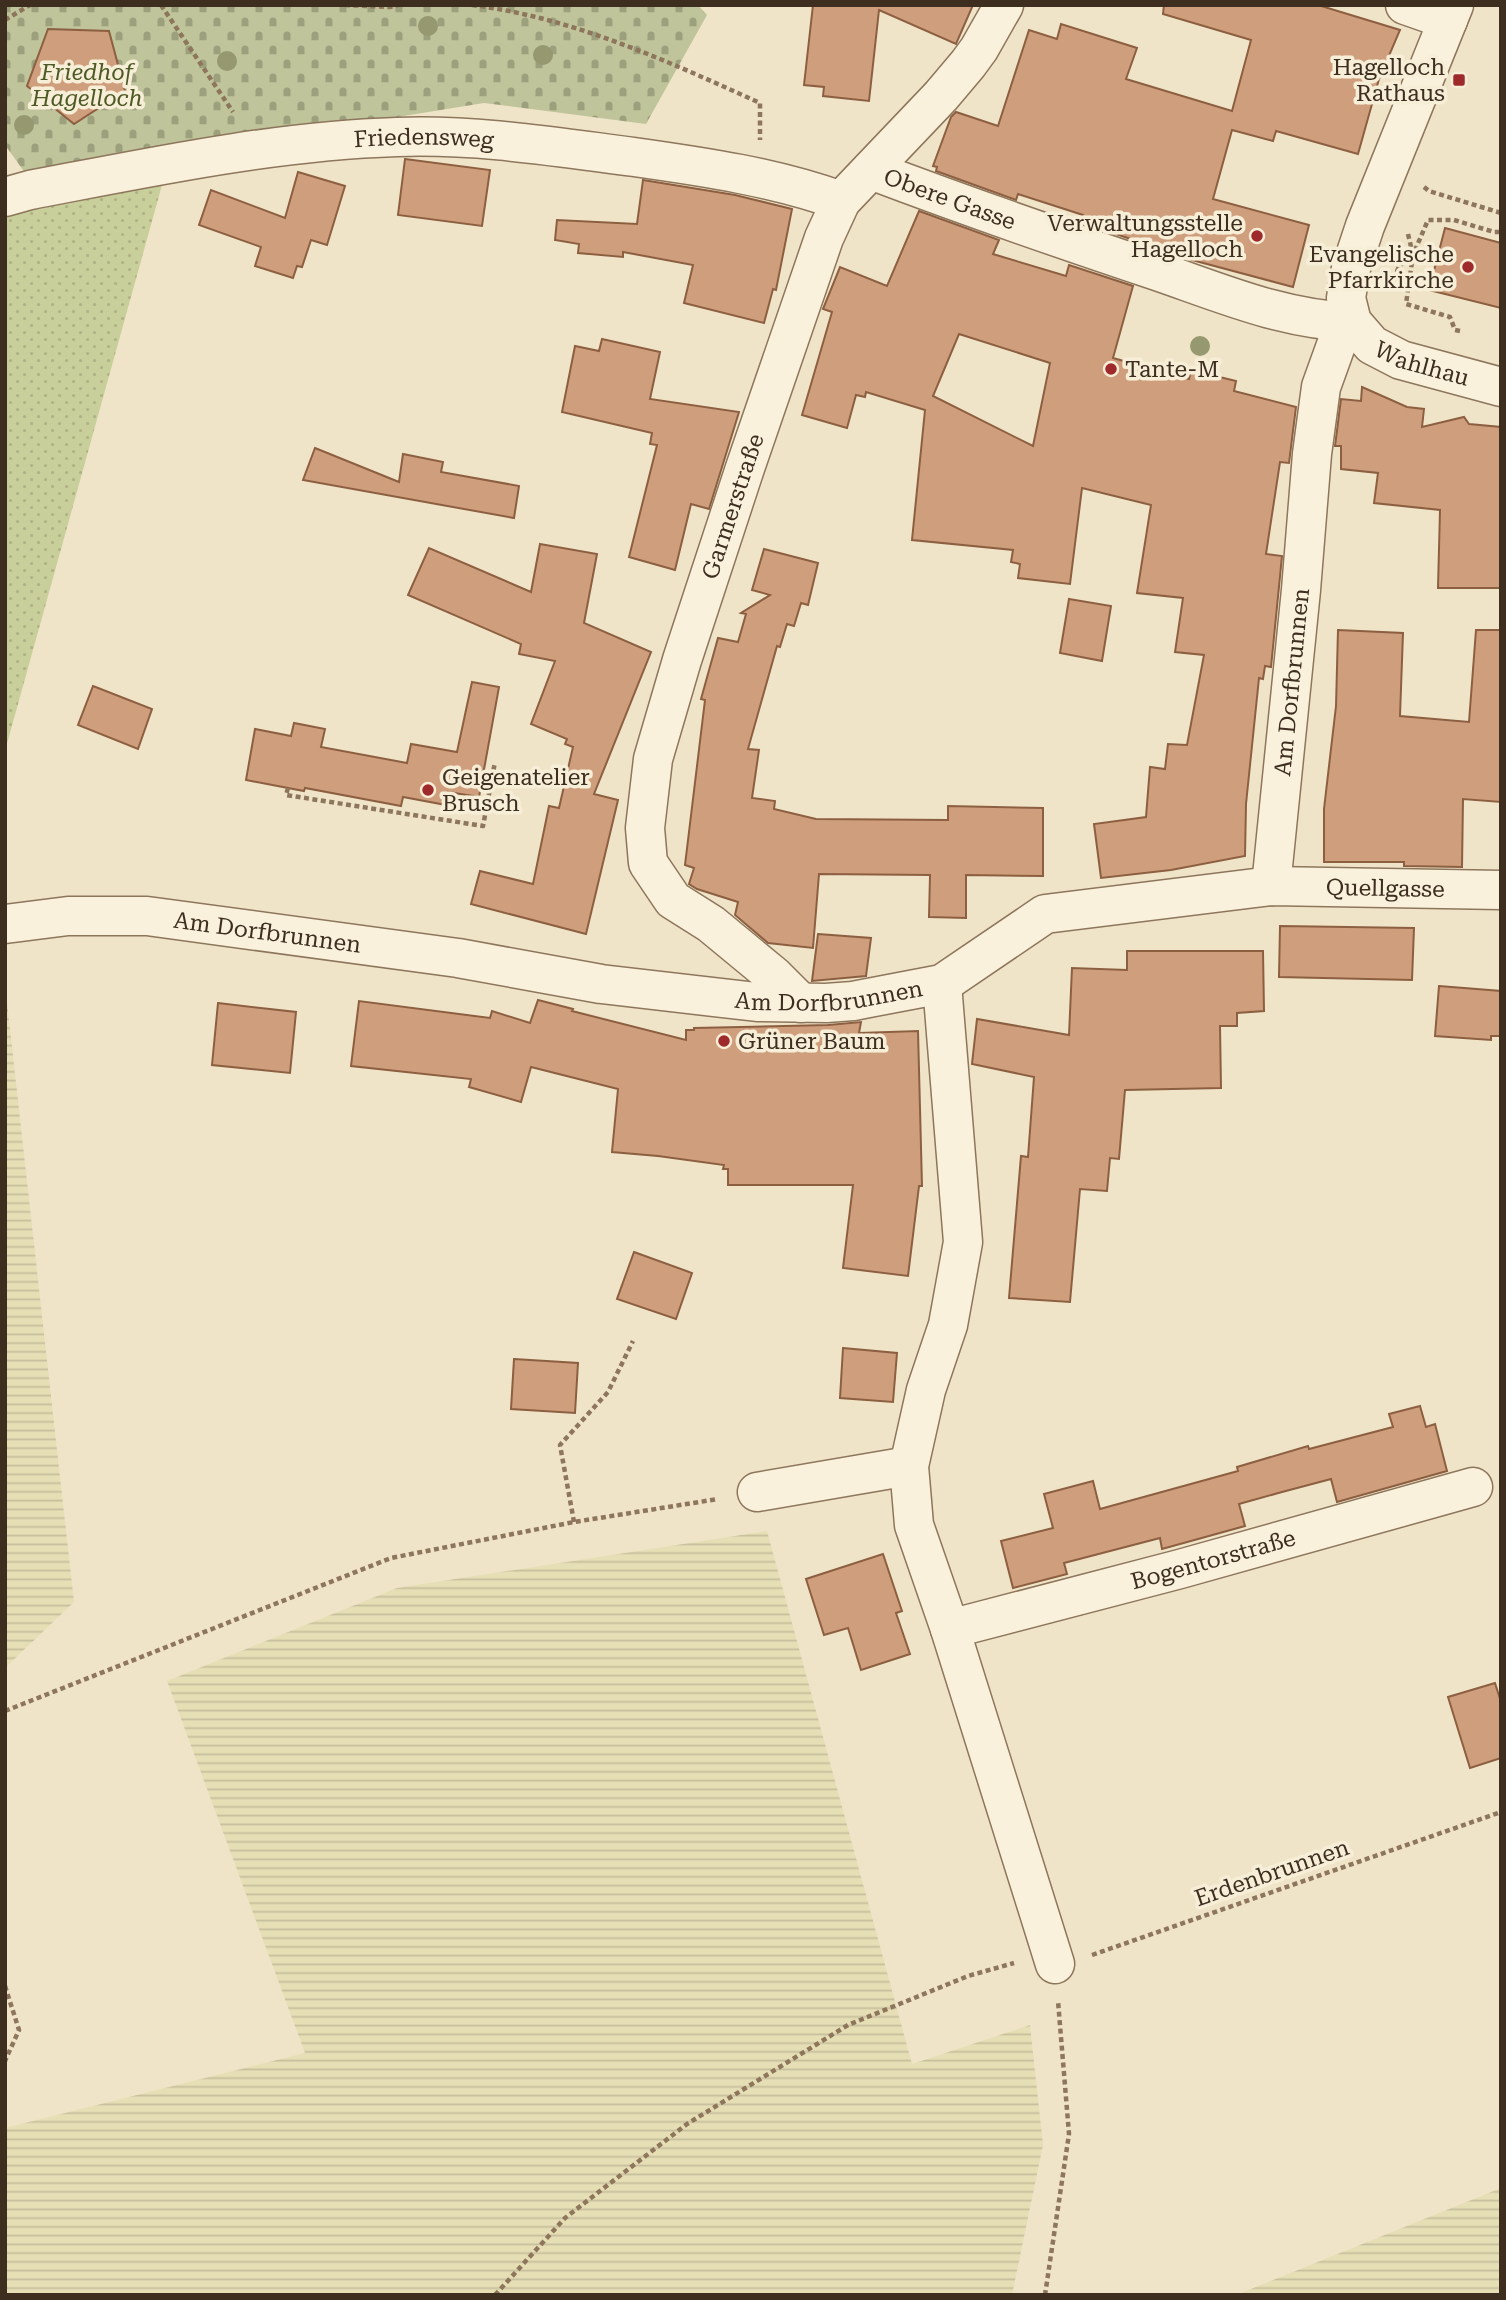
<svg xmlns="http://www.w3.org/2000/svg" width="1506" height="2300" font-family="'Roboto Serif',serif">
<style>
.farmland{fill:url(#farmland-rules)}
.grass{fill:url(#grass-dots)}
.cemetery{fill:url(#cemetery-stones)}
.building{fill:#cf9f7d;stroke:#8d5f41;stroke-width:2;fill-rule:evenodd}
.lines{fill:none;stroke-linecap:round;stroke-linejoin:round}
.minor-casing{stroke:#8d765c;stroke-width:41}
.path{stroke:#8d765c;stroke-width:4.5;stroke-dasharray:5 3.5;stroke-linecap:butt}
.minor{stroke:#faf1dc;stroke-width:38}
.tree{fill:#96986f}
.poi-dot{fill:#9e2a2b;stroke:#f7eed8;stroke-width:2.5}
.labels{text-anchor:middle;dominant-baseline:central;stroke-width:7;stroke-linejoin:round;paint-order:stroke}
.poi-label{font-size:23px;fill:#3d2e20;stroke:#f7eed8;text-anchor:end}
.park-label{font-size:23px;font-style:italic;fill:#4d5a26;stroke:#f7eed8}
.street-label{font-size:23px;fill:#3d2e20;stroke:#f7eed8}
</style>
<defs>
<pattern id="farmland-rules" width="6" height="5" patternUnits="userSpaceOnUse" patternTransform="scale(1.75)"><rect width="6" height="5" fill="#e6deb5"/><path d="M0 2.5h6" fill="none" stroke="#c6bf9b"/></pattern>
<pattern id="grass-dots" width="8" height="8" patternUnits="userSpaceOnUse" patternTransform="scale(1.75)"><rect width="8" height="8" fill="#c9cf9b"/><path d="M2 2h.1M6 6h.1" fill="none" stroke="#aeb285" stroke-width="1.8" stroke-linecap="round"/></pattern>
<pattern id="cemetery-stones" width="16" height="16" patternUnits="userSpaceOnUse" patternTransform="scale(1.75)"><rect width="16" height="16" fill="#bfc49a"/><path d="M2 7V4a2 2 0 0 1 4 0v3zM10 15v-3a2 2 0 0 1 4 0v3z" fill="#9ca07d"/></pattern>
</defs>
<rect width="100%" height="100%" fill="#f0e4c8"/>
<g class="farmland">
<path d="M5 984 74 1602 5 1668Z"/>
<path d="M767 1531 912 2064 1030 2025 1043 2145 1012 2295H5V2128L305 2053 167 1681 397 1588Z"/>
<path d="M1501 2188V2295H1236Z"/>
</g>
<path class="grass" d="M164 178 5 751V207Z"/>
<path class="cemetery" d="M5 5H698L707 15 646 124 484 103 28 177 5 145Z"/>
<g class="building">
<path d="M813 5H973L956 44 879 10 869 101 823 96 824 87 804 85Z"/>
<path d="M1164 5H1318L1400 30 1379 79 1358 154 1276 131 1273 141 1232 130 1213 199 1309 225 1293 287 1192 260 1081 222 1083 215 1018 194 1016 200 936 171 937 167 933 166 951 117 956 112 998 126 1029 30 1057 39 1061 24 1137 48 1126 79 1232 111 1251 40 1163 14Z"/>
<path d="M48 29 109 31 125 91 74 124 27 86Z"/>
<path d="M405 159 490 170 482 226 398 215Z"/>
<path d="M298 172 345 186 327 245 311 240 302 267 297 266 293 278 255 266 261 247 199 225 211 190 285 218Z"/>
<path d="M643 180 735 195 792 209 776 290 773 289 764 323 684 303 693 265 623 252V257L578 253 579 244 555 240 557 220 637 224Z"/>
<path d="M919 211 999 240 993 254 1066 276 1069 265 1133 286 1113 358 1189 379 1191 370 1236 381 1234 391 1296 407 1289 463 1280 462 1266 554 1282 556 1271 667 1265 666 1263 679 1259 678 1246 804 1245 856 1171 870 1101 878 1094 824 1146 817 1150 767 1165 769 1168 744 1187 745 1204 655 1175 652 1183 598 1137 593 1151 505 1082 488 1070 584 1018 578 1020 564 1011 562 1013 550 912 540 925 410 866 392 865 397 856 395 847 428 802 415 832 312 823 309 840 267 887 286ZM959 334 1050 363 1033 446 933 396Z"/>
<path d="M1445 228 1501 243V308L1429 290Z"/>
<path d="M602 339 660 352 650 399 739 412 709 509 691 504 675 570 629 557 657 445 650 444 652 433 562 412 575 346 599 351Z"/>
<path d="M1362 387 1407 407 1424 409 1422 427 1464 417 1469 424 1501 427V588H1438L1440 510 1374 503 1378 473 1341 469V446H1335L1341 399 1361 401Z"/>
<path d="M315 448 399 482 403 454 443 462 441 472 519 486 514 518 303 480Z"/>
<path d="M540 544 597 554 584 623 651 652 594 794 618 800 586 934 471 904 480 871 533 884 549 806 559 808 573 747 565 744 567 739 531 724 555 661 519 654 521 644 408 595 429 548 531 592Z"/>
<path d="M764 549 818 563 808 605 801 603 794 626 787 624 780 647 777 646 748 749 759 750 752 798 775 801 774 809 816 819 948 820V806L1043 808V876L966 875V918L929 917 930 875 819 874 813 948 768 943 735 915 738 902 697 889 689 884 694 868 685 865 705 700 701 699 718 638 738 642 746 614 741 613 770 595 752 590Z"/>
<path d="M1069 599 1111 606 1102 661 1060 653Z"/>
<path d="M1338 630 1403 633 1400 716 1469 722 1476 630H1501V802L1463 799 1462 867 1404 866V862H1324V809L1336 706Z"/>
<path d="M472 682 499 687 479 797 448 792 446 805 403 797 401 806 305 788 304 791 246 780 255 729 291 736 294 723 325 729 321 747 407 763 411 744 457 752Z"/>
<path d="M93 686 152 709 138 749 78 725Z"/>
<path d="M1280 926 1414 928 1412 980 1279 977Z"/>
<path d="M818 934 871 938 866 976 812 981Z"/>
<path d="M1127 951H1263L1264 1011 1237 1013V1026H1220L1221 1088 1125 1090 1119 1159 1110 1158 1107 1191 1080 1189 1070 1302 1009 1298 1021 1156 1028 1157 1034 1077 972 1064 977 1019 1069 1035 1072 968 1127 970Z"/>
<path d="M1439 986 1501 991V1036H1491V1040L1435 1036Z"/>
<path d="M538 1000 573 1009 572 1011 686 1040V1030H694V1028L828 1025 861 1022 859 1033 918 1031 922 1186H919L908 1276 843 1268 853 1185H728V1169H723L724 1165 658 1156 612 1152 618 1089 531 1067 521 1102 469 1087 471 1079 351 1066 359 1001 490 1018 492 1011 530 1023Z"/>
<path d="M218 1003 296 1012 290 1073 212 1065Z"/>
<path d="M634 1252 692 1273 676 1319 617 1299Z"/>
<path d="M843 1348 897 1353 893 1402 840 1398Z"/>
<path d="M514 1359 578 1363 575 1413 511 1409Z"/>
<path d="M1420 1406 1426 1427 1435 1424 1447 1471 1337 1502 1331 1479 1282 1492 1239 1504 1245 1526 1162 1549 1160 1538 1064 1563 1067 1574 1013 1588 1001 1541 1053 1528 1044 1494 1093 1481 1100 1509 1238 1471 1237 1467 1308 1446 1309 1449 1393 1427 1389 1414Z"/>
<path d="M883 1554 902 1611 896 1613 910 1654 861 1670 848 1628 824 1635 806 1579Z"/>
<path d="M1495 1683 1501 1702V1758L1470 1768 1448 1697Z"/>
</g>
<g class="lines">
<g class="minor-casing">
<g id="minor">
<path d="M1405 5 1448 20"/>
<path id="s1" d="M1454 5 1365 226 1351 268 1346 298 1352 322 1372 345 1401 360 1501 387"/>
<path id="s2" d="M871 170C966 206 1061 239 1157 271 1221 293 1284 320 1352 322"/>
<path id="s3" d="M5 197 30 190C151 167 273 141 397 137 476 134 556 147 634 157 705 167 774 177 841 201"/>
<path id="s4" d="M1271 886 1301 590 1312 454 1321 387 1339 337 1352 322"/>
<path id="s5" d="M5 924 68 916H147L458 958 601 984 757 1002 826 1003 853 1001 942 984 1045 914 1271 886 1501 890"/>
<path id="s6" d="M942 984 963 1242 948 1325 926 1390 909 1466 914 1525 950 1629 1180 1569 1473 1487"/>
<path id="s7" d="M801 1003 774 976 711 924 673 900 648 863 645 828 653 759 682 660 745 468 824 238 841 201 941 96 968 64 979 49 1004 5"/>
<path d="M757 1492 909 1466"/>
<path d="M950 1629 1055 1964"/>
</g>
</g>
<g class="path">
<path d="M161 5 233 112"/>
<path d="M345 5 390 7 398 5"/>
<path d="M472 5C574 18 667 61 760 103V140"/>
<path d="M5 20 30 5"/>
<path d="M1424 187 1429 191 1501 213"/>
<path d="M1408 234 1413 255"/>
<path d="M1391 288 1399 266 1413 255"/>
<path d="M1460 331 1455 330 1450 317 1406 304 1413 255 1428 220H1454L1494 232H1501"/>
<path d="M288 788 286 795 483 826 495 762"/>
<path d="M574 1522 560 1445 608 1392 633 1341"/>
<path d="M5 1711 391 1558 574 1522 718 1499"/>
<path d="M1092 1955 1501 1812"/>
<path d="M5 1986 19 2030 5 2061"/>
<path d="M495 2295 565 2218 687 2124 848 2025 968 1976 1014 1963"/>
<path d="M1045 2295 1069 2134 1058 2001"/>
</g>
<use href="#minor" class="minor"/>
</g>
<g class="tree">
<circle cx="428" cy="26" r="10"/>
<circle cx="543" cy="55" r="10"/>
<circle cx="227" cy="61" r="10"/>
<circle cx="24" cy="125" r="10"/>
<circle cx="1200" cy="346" r="10"/>
</g>
<g class="poi-dot">
<rect x="1452" y="73" width="14" height="14" rx="3.5"/>
<circle cx="1257" cy="236" r="7"/>
<circle cx="1468" cy="267" r="7"/>
<circle cx="1111" cy="369" r="7"/>
<circle cx="428" cy="790" r="7"/>
<circle cx="724" cy="1041" r="7"/>
</g>
<g class="labels">
<g class="poi-label">
<text x="1445" y="67">Hagelloch<tspan x="1445" dy="26">Rathaus</tspan></text>
<text x="1243" y="223">Verwaltungsstelle<tspan x="1243" dy="26">Hagelloch</tspan></text>
<text x="1454" y="254">Evangelische<tspan x="1454" dy="26">Pfarrkirche</tspan></text>
<text x="1125" y="369" text-anchor="start">Tante-M</text>
<text x="442" y="777" text-anchor="start">Geigenatelier<tspan x="442" dy="26">Brusch</tspan></text>
<text x="738" y="1041" text-anchor="start">Grüner Baum</text>
</g>
<g class="park-label">
<text x="87" y="72">Friedhof<tspan x="87" dy="26">Hagelloch</tspan></text>
</g>
<g class="street-label">
<text stroke="none"><textPath href="#s3" startOffset="424">Friedensweg</textPath></text>
<text stroke="none"><textPath href="#s2" startOffset="84">Obere Gasse</textPath></text>
<text stroke="none"><textPath href="#s1" startOffset="422">Wahlhau</textPath></text>
<text stroke="none"><textPath href="#s7" startOffset="579">Garmerstraße</textPath></text>
<text stroke="none"><textPath href="#s4" startOffset="205">Am Dorfbrunnen</textPath></text>
<text stroke="none"><textPath href="#s5" startOffset="1412">Quellgasse</textPath></text>
<text stroke="none"><textPath href="#s5" startOffset="264">Am Dorfbrunnen</textPath></text>
<text stroke="none"><textPath href="#s5" startOffset="831">Am Dorfbrunnen</textPath></text>
<text stroke="none"><textPath href="#s6" startOffset="931">Bogentorstraße</textPath></text>
<text transform="translate(1272 1873) rotate(-19)">Erdenbrunnen</text>
</g>
</g>
<rect width="1506" height="2300" fill="none" stroke="#3d2e20" stroke-width="14"/>
</svg>
